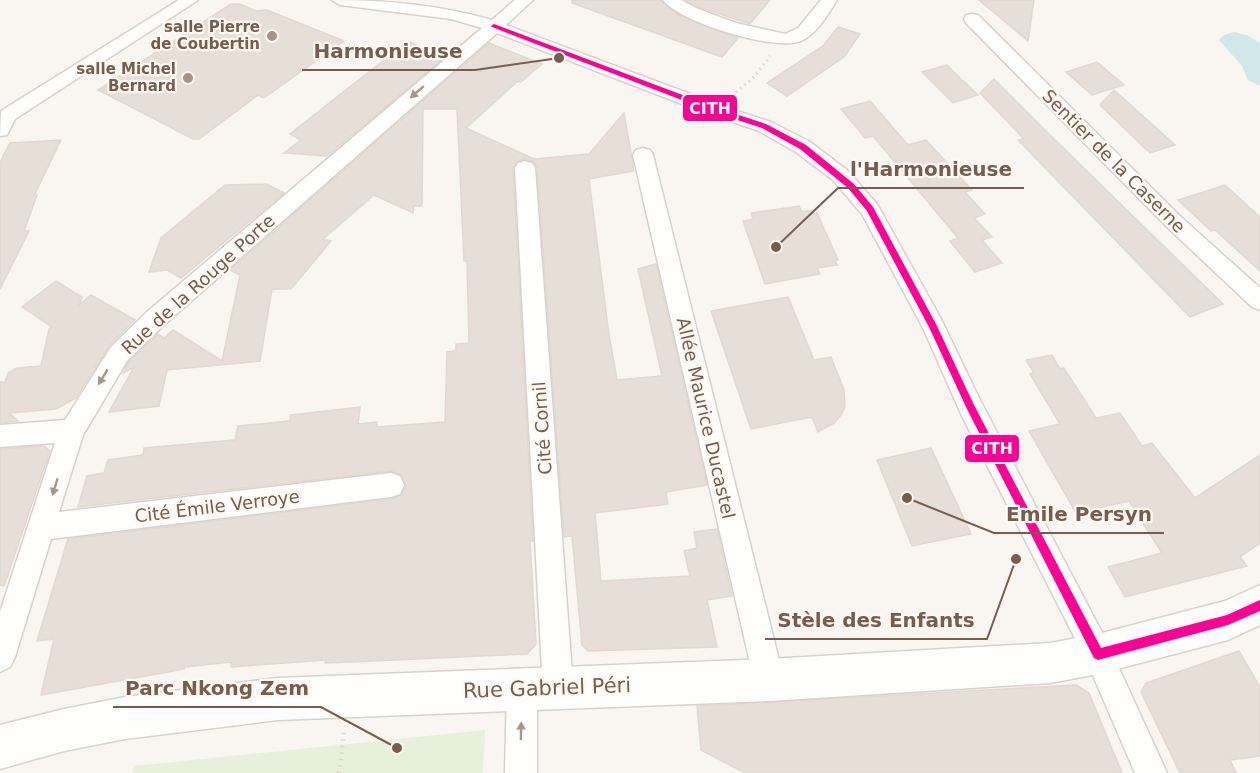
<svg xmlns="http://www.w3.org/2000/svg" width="1260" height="773" font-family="'DejaVu Sans',sans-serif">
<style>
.green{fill:#e7f0db}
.water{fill:#d0e8ea}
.building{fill:#e6ded7;stroke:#e2d8d2;stroke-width:1.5}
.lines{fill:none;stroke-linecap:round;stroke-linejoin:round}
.street-casing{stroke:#d7d1cb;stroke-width:3}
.secondary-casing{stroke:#d9d2cb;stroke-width:3}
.path-far1{stroke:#dcd5d0;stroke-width:3;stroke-dasharray:1.5 4;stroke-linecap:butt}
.path{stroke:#dcd5d0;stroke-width:4.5;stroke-dasharray:1.5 5;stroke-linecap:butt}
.street{fill:#fefefd;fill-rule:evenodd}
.secondary{fill:#fefefd;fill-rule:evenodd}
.bus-1-casing{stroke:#fffaf3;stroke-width:5}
.bus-1{fill:#ff0096;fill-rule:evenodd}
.oneway{fill:#a8958b}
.poi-dot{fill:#a69286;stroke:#fffaf3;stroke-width:2}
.labels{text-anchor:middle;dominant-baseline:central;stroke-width:4.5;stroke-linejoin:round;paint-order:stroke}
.far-poi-label{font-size:15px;font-weight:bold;fill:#7a5c4d;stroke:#fffaf3;text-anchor:end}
.street-label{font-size:18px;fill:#7a5c4d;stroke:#fffaf3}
.near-street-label{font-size:21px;fill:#7a5c4d;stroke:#fffaf3}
.leader{fill:none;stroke:#7a5c4d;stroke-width:2}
.callout-dot{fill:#7a5c4d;stroke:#fffaf3;stroke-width:2}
.callout-label{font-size:20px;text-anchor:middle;font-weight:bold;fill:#7a5c4d;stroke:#fffaf3;stroke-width:4.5;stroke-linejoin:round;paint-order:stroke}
.line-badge{stroke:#fffaf3;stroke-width:2}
.badge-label{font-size:16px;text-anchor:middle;font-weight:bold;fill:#fff}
</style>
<rect width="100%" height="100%" fill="#f9f5f0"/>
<path class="green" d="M485 730 483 773H132L134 766Z"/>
<path class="water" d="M1234 32 1247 35 1260 43V86L1248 80 1242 66 1219 40 1224 35Z"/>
<g class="building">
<path d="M572 0H661L671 10 687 19 738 38 722 57 572 3Z"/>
<path d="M686 0H770L750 24 699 7Z"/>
<path d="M979 0H1034L1028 41Z"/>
<path d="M231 4H240L256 11 267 10 344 41 264 98 258 95 199 139H193L98 90Z"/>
<path d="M838 27 860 34 844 57 787 96 767 83 823 46Z"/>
<path d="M408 41 445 57 327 156 284 153 301 140 290 134Z"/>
<path d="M489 43 542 64 521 82 518 81 466 128 534 159 589 154 624 113 634 171 589 179 609 335 617 380 662 376 638 269 656 264 707 485 666 492 668 504 595 513 601 581 690 576 684 551 697 548 694 532 717 529 732 596 707 600 717 647 588 651 582 645 572 536 564 537 537 168 533 161 524 159 516 162 513 168 533 541H530L536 644 527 654 351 662 325 663 326 660 231 667V662L185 667 184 669 41 695 54 639 37 641 68 539 391 499 402 495 406 486 402 475 391 471 78 507 87 476 104 473 108 460 143 455 144 448 235 440 238 426 290 421 291 415 360 407 358 424 377 422V427L445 422 447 352 456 351V344L469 343 467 261H464L457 109H423L422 206H414L413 213 374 195 323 239 331 241 291 289H272L260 361 167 370 159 406 109 412 134 367 123 373 129 362 158 334 164 338 173 330 222 361 240 275 230 270Z"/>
<path d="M1097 62 1124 85 1092 95 1066 72Z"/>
<path d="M947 65 958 76 978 95 953 103 922 72Z"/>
<path d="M994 79 1049 134 1223 304 1190 317 1018 140 1024 139 980 93Z"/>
<path d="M1114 90 1175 145 1150 153 1100 105Z"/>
<path d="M870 101 908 145 926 140 972 190 965 192 985 214 974 218 992 237 982 240 1002 263 975 272 950 241 958 238 873 136 865 138 841 109Z"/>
<path d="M61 140 34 196 37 195 24 231H29L0 289V162L10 143Z"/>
<path d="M266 184 284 193 181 278 167 270 149 272 161 238 225 185Z"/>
<path d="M1225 185 1260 217V271L1215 230 1211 231 1178 200Z"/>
<path d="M799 206 802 212 812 210 814 214 817 213 838 260H835L837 265 817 268 820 274 765 284 743 221 753 219 751 213Z"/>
<path d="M56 281 82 297 79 305 91 295 135 320 109 346 76 398 56 409 9 413 18 421 0 423V382H5L8 373 17 368 41 366 49 329 52 327 22 307Z"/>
<path d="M788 297 814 360 831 357 844 390 845 406 841 415 834 423 818 432 812 417 751 429 711 311Z"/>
<path d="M1052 355 1060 369 1064 368 1096 418 1120 413 1142 446 1152 443 1195 498 1260 455V543L1240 557 1247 566 1125 597 1108 567 1162 553 1129 501 1076 513 1029 431 1060 424 1030 374 1034 373 1026 360Z"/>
<path d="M44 446 50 451 4 586 0 585V449Z"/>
<path d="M931 448 971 534 912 546 877 460Z"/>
<path d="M1239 651 1260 687V756L1230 760 1236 773H1180L1141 692 1146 683Z"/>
<path d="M1076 685 1089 693 1122 773H745L701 750 697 706Z"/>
</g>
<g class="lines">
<g class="street-casing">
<g id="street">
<path d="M179 0H198L15 119 7 135 0 136 1 111Z"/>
<path d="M332 0C387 0 439 5 492 20L515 0H533L506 25 722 106 771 122 810 142 847 170 877 204 941 319 979 398 1108 644 1167 773H1135L1088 664 961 414 923 328 862 214 833 180 796 152 757 130 708 114 497 33 164 325 127 361 83 435 59 512 391 473 400 476 404 485 400 494 391 497 51 539 15 657 10 667 0 672V612L55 443 0 447V425L65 420 111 347 148 311 482 28 451 19 340 5Z"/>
<path d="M663 0H681L698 9 736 23 785 34 798 28 821 0H837C828 14 817 34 801 41 776 52 679 22 663 0Z"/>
<path d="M972 14 978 15 1181 217 1260 288V310L1252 307 1167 227 966 23 964 19 966 15Z"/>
<path d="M643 148 650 150 653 155 784 680 780 691 769 695 758 691 754 680 633 155 636 150Z"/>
<path d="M525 161 532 163 535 168 573 688 569 699 558 703 547 699 543 688 515 168 518 163Z"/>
<path d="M522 673 533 677 537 688V773H505L507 688 511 677Z"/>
</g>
</g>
<g class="secondary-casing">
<path id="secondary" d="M1260 585V625L1228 640 1098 674 1050 683 769 701 277 720 125 739 64 751 0 769V725L64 709 125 697 277 678 769 659 1050 643 1098 634 1225 601Z"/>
</g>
<path class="path-far1" d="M732 96 754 77 770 56"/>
<path class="path" d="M339 773 344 732"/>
<use href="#street" class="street"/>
<use href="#secondary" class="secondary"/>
<g class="bus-1-casing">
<path id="bus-1" d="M494 24 717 108 766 124 806 145 854 184 873 207 936 324 973 403 1101 648 1227 615 1260 600V611L1228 625 1098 660 1094 658 967 409 929 327 867 211 848 188 800 149 762 128 713 112 492 27 491 26Z"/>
</g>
<use href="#bus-1" class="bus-1"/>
</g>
<defs><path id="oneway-solid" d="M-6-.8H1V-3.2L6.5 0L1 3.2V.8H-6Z" transform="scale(1.5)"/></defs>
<g class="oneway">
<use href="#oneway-solid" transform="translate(417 92) rotate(139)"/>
<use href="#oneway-solid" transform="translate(103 377) rotate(121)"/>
<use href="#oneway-solid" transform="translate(55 487) rotate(107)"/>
<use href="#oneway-solid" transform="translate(521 731) rotate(-89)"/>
</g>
<g class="poi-dot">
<circle cx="272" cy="36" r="6"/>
<circle cx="188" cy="78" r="6"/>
</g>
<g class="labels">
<g class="far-poi-label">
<text x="260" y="27">salle Pierre<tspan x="260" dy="17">de Coubertin</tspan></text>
<text x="176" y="69">salle Michel<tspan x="176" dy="17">Bernard</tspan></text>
</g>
<g class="street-label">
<text transform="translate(1114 161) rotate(45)">Sentier de la Caserne</text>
<text transform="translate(198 284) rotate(-42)">Rue de la Rouge Porte</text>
<text transform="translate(706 418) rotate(77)">Allée Maurice Ducastel</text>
<text transform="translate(542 428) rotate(-94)">Cité Cornil</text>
<text transform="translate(217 506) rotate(-7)">Cité Émile Verroye</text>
</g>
<g class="near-street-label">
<text transform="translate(547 688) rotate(-2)">Rue Gabriel Péri</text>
</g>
</g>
<path class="leader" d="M559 58L475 70H302M776 247L838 188H1024M907 498L994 533H1164M1016 559L987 639H765M397 748L321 707H113"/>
<g class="callout-dot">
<circle cx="559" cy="58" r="6"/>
<circle cx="776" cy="247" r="6"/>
<circle cx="907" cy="498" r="6"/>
<circle cx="1016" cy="559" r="6"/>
<circle cx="397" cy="748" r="6"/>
</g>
<g class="callout-label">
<text x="388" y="58">Harmonieuse</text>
<text x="931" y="176">l'Harmonieuse</text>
<text x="1079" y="521">Emile Persyn</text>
<text x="876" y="627">Stèle des Enfants</text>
<text x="217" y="695">Parc Nkong Zem</text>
</g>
<g class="line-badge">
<rect x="682" y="94" width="56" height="28" rx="6" fill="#ff0096"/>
<rect x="964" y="434" width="56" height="29" rx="6" fill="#ff0096"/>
</g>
<g class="badge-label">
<text x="710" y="114">CITH</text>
<text x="992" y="454">CITH</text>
</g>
</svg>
